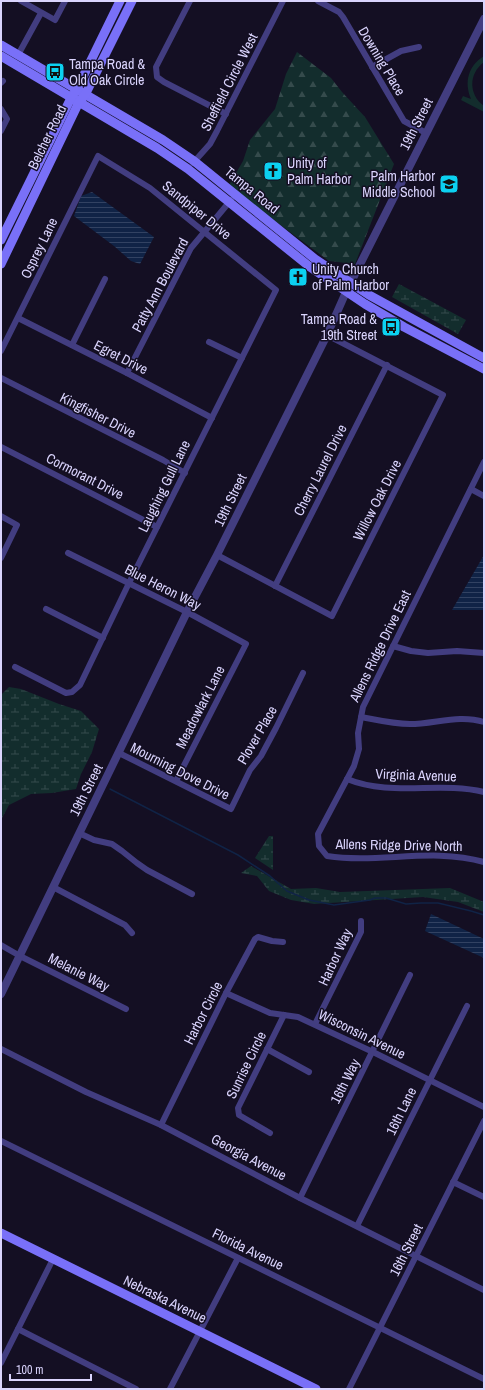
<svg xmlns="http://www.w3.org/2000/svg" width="485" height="1390" font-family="'Archivo Narrow',sans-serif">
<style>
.grass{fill:#132d2d}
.forest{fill:url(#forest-firs)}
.wetland{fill:url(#wetland-marsh)}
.water{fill:url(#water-rules)}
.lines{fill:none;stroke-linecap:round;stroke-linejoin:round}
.stream{stroke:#102346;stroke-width:1.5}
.minor{stroke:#423d80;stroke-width:6}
.tertiary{stroke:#423d80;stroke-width:8}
.secondary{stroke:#7970f8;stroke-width:9}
.labels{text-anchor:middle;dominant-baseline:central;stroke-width:3;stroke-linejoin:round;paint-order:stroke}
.street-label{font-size:14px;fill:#dad4fd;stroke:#140f23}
.poi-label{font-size:14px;fill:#dad4fd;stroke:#140f23;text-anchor:start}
</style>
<defs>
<pattern id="forest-firs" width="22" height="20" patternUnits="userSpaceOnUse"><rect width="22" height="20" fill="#132d2d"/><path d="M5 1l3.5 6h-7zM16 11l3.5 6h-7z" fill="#354b4c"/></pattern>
<pattern id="wetland-marsh" width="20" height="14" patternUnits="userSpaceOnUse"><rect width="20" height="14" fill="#132d2d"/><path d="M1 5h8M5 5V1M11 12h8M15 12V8" fill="none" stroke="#354b4c"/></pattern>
<pattern id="water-rules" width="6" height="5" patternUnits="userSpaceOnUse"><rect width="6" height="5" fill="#102346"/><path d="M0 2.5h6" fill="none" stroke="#324262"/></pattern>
</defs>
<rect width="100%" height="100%" fill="#140f23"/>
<path class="grass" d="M484 56V62C468 74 469 95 484 106V112L461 100 463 96 471 99C464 82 468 66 484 56Z"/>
<path class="forest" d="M297 52 331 78 342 92 365 117 394 164 355 264 329 261 267 215 229 185 243 161 250 140 275 109 286 74Z"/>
<g class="wetland">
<path d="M399 284 466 320 458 334 392 297Z"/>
<path d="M9 687 21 689 59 704 81 711 99 729 92 752 81 774 76 789 52 793 31 794 9 805 1 820V695Z"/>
<path d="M269 836H273V870L255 858Z"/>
<path d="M251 866 291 889 316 888 340 892 450 888 484 902V912L458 902 423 897 314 904 291 900 269 891 257 876 241 873Z"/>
</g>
<g class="water">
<path d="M92 192 154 237 140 264 131 261 114 246 74 216 81 196Z"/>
<path d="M484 555V610H452Z"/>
<path d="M431 914 484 939V958L425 931Z"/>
</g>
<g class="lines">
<path class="stream" d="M110 789 238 855 270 876 287 891 309 900 334 905 370 900 375 898H386L406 904 421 903H438L471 911 484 915"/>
<g class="minor">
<path d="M21 1 55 20 65 1"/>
<path d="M190 1 156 67 157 77 164 82 226 114"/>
<path d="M318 1 339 12 343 17 404 121 426 133"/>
<path d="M18 55 41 13"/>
<path d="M372 67 401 51 419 47"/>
<path d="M1 83 3 81"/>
<path d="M1 109 7 119 1 131"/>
<path d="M193 163 210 144 217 131 283 1"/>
<path d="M18 318 127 373 212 418"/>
<path d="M209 342 242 358"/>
<path d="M72 345 105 279"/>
<path d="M1 351 98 156 150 188 276 290 129 583 80 685 72 692 66 693 15 667"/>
<path d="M127 373 191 248 231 200"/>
<path d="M1 378 163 460 185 473"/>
<path d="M1 447 157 527"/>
<path d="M484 462 363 707 358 733 359 749 354 766 318 834 319 846 327 856C379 864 432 847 484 862"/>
<path d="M471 489 484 496"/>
<path d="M1 516 17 525 1 558"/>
<path d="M68 553 187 612 246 644 176 781"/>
<path d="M217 555 332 616 443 395 327 335"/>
<path d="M275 586 387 365"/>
<path d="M46 609 103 638"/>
<path d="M393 646 411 651 428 653 457 651 484 653"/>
<path d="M361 717C377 720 393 724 410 724 435 724 459 714 484 722"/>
<path d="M119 753 231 809 250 770 261 756 276 728 303 673"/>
<path d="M347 779C391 797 439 781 484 792"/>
<path d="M79 833 94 840 112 844 122 851 137 863 147 870 192 894"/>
<path d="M53 887 125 925 132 933"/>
<path d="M1 945 20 956 126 1009"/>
<path d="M226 993 270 1013 298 1017 373 1052 484 1107"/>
<path d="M315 1024 361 932V921"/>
<path d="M1 1049 86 1092 161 1125 300 1198 484 1290"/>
<path d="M267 1049 309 1072"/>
<path d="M161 1125 226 993 255 939 258 937 272 941 283 942"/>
<path d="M270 1133 239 1115 238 1108 284 1015"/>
<path d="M1 1141 484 1379"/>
<path d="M453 1182 484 1197"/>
<path d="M300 1198 410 975"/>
<path d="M357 1226 467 1006"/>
<path d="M18 1329 136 1389"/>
<path d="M1 1363 53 1259"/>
<path d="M170 1389 238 1258"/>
<path d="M349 1389 484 1121"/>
</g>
<path class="tertiary" d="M1 994 187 612 217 555 327 335 346 292 484 19"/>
<g class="secondary">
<path d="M1 45 163 140 194 161 315 259 369 295 484 358"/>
<path d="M1 56 157 148 188 169 310 267 365 304 404 327 484 369"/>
<path d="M1 240 71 98 77 89 120 1"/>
<path d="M1 264 79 102 85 95 132 1"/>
<path d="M1 1233 316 1389"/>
</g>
</g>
<defs>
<g id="bus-square" transform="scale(1)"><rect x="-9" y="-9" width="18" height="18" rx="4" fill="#0cd1f1" stroke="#140f23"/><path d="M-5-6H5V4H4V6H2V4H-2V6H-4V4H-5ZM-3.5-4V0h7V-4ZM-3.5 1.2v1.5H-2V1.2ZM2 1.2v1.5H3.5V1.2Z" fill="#111"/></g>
<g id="church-square" transform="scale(1)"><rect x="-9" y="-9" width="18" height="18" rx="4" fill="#0cd1f1" stroke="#140f23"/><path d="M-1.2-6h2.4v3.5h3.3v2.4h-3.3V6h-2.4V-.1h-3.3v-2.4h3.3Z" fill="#111"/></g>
<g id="school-square" transform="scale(1)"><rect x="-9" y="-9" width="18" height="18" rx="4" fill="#0cd1f1" stroke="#140f23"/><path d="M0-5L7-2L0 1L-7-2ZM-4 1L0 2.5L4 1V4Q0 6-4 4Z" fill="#111"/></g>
</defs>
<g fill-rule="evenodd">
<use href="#bus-square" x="55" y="72"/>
<use href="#church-square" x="273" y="171"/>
<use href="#school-square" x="449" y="184"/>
<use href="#church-square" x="298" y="277"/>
<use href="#bus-square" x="391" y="327"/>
</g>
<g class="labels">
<g class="street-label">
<text transform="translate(382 61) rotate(59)">Downing Place</text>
<text transform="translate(229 82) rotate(-63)">Sheffield Circle West</text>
<text transform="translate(416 124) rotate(-63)">19th Street</text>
<text transform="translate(47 137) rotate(-64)">Belcher Road</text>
<text transform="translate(252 190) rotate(39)">Tampa Road</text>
<text transform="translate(197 210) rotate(39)">Sandpiper Drive</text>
<text transform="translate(39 248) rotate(-64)">Osprey Lane</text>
<text transform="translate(160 285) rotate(-62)">Patty Ann Boulevard</text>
<text transform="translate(121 357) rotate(27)">Egret Drive</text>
<text transform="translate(98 415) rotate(27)">Kingfisher Drive</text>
<text transform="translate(320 470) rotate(-63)">Cherry Laurel Drive</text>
<text transform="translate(85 476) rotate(27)">Cormorant Drive</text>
<text transform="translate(164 486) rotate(-64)">Laughing Gull Lane</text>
<text transform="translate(230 500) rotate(-64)">19th Street</text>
<text transform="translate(377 500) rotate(-63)">Willow Oak Drive</text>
<text transform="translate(163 587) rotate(27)">Blue Heron Way</text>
<text transform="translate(380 646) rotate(-64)">Allens Ridge Drive East</text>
<text transform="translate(200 707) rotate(-63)">Meadowlark Lane</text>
<text transform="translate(257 735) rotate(-60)">Plover Place</text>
<text transform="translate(180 771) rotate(27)">Mourning Dove Drive</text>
<text transform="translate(416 775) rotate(2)">Virginia Avenue</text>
<text transform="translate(86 790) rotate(-63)">19th Street</text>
<text transform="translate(399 845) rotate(1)">Allens Ridge Drive North</text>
<text transform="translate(335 957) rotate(-65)">Harbor Way</text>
<text transform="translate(79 972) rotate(27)">Melanie Way</text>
<text transform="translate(203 1013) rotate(-63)">Harbor Circle</text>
<text transform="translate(362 1034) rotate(26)">Wisconsin Avenue</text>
<text transform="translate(246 1065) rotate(-64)">Sunrise Circle</text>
<text transform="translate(345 1081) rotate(-63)">16th Way</text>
<text transform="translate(401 1111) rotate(-64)">16th Lane</text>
<text transform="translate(249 1157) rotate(28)">Georgia Avenue</text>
<text transform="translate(248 1249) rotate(26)">Florida Avenue</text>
<text transform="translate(406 1250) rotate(-63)">16th Street</text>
<text transform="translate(165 1299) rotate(26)">Nebraska Avenue</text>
</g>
<g class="poi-label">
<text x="69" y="64">Tampa Road &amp;<tspan x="69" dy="16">Old Oak Circle</tspan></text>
<text x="287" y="163">Unity of<tspan x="287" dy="16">Palm Harbor</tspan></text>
<text x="435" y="176" text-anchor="end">Palm Harbor<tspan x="435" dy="16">Middle School</tspan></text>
<text x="312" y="269">Unity Church<tspan x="312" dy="16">of Palm Harbor</tspan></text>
<text x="377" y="319" text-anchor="end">Tampa Road &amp;<tspan x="377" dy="16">19th Street</tspan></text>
</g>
</g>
<rect width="485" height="1390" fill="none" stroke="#dad4fd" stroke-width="4"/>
<path d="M10 1374v6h81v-6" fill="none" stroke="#dad4fd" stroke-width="2"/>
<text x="16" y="1374" font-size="12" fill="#dad4fd" stroke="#140f23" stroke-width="3" paint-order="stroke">100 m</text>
</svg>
